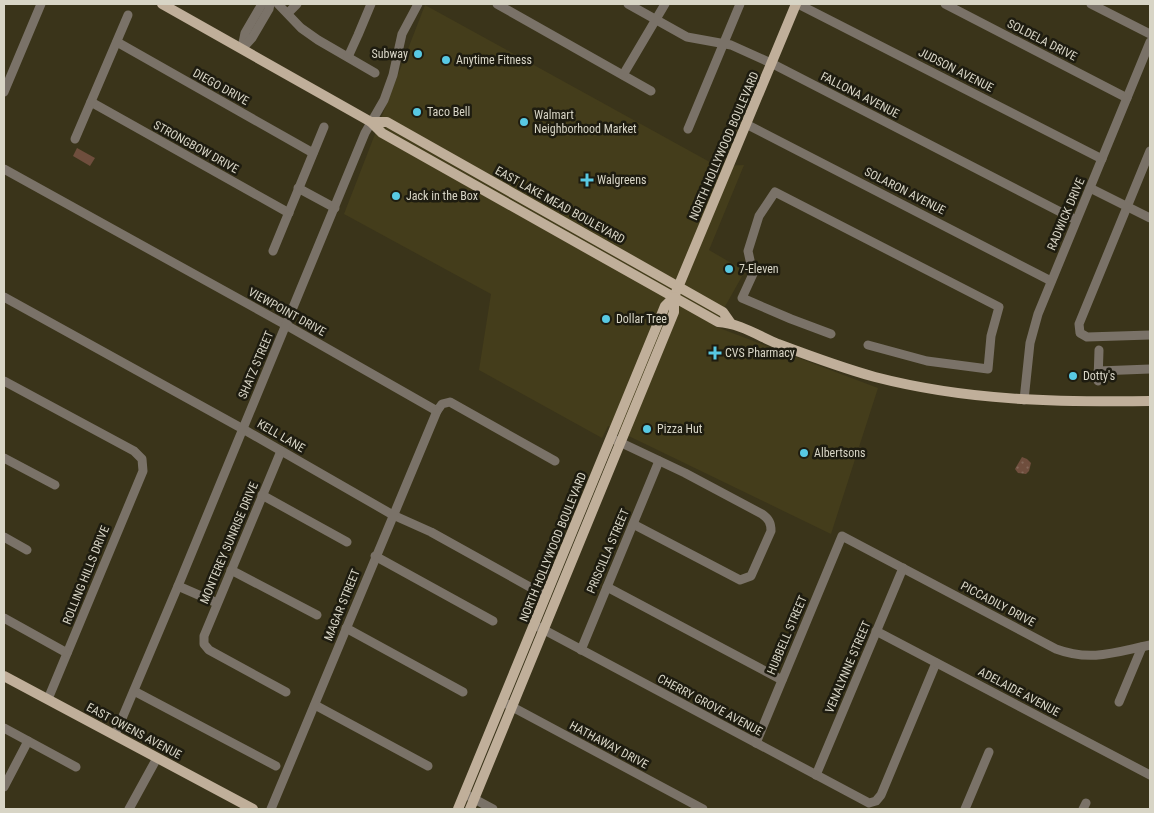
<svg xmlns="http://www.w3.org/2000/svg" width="1154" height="813" font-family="'Roboto Condensed',sans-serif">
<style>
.built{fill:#443d1b}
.grass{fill:url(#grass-dots)}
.park{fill:#6f4e3d}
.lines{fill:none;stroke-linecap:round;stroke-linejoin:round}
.minor{stroke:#7a7268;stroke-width:9}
.major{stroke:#c0af9a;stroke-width:10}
.poi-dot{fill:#58c9e3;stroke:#1e1c10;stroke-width:2}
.labels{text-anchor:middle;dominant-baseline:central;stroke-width:5;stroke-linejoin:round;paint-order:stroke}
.street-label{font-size:12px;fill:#d8d5c6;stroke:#1e1c10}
.poi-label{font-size:12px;fill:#d8d5c6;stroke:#1e1c10;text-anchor:start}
</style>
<defs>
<pattern id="grass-dots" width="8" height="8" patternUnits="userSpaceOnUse" patternTransform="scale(1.25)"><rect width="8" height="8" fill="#6f4e3d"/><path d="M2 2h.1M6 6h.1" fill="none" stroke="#836758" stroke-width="1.8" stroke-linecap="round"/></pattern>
</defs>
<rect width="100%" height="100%" fill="#3a341a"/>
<path class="built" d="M425 5 717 166 744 165 709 250 745 271 714 326 878 388 831 534 608 426 602 438 479 370 491 294 344 214Z"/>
<path class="grass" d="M1022 457 1027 459 1031 463 1029 471 1026 474 1018 473 1015 469Z"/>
<path class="park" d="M77 148 95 158 90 166 73 156Z"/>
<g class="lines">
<g class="minor">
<path d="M278 4 301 28 318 40 375 73"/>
<path d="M497 4 651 91"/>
<path d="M628 4 687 37 731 45 771 63 1076 220"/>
<path d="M798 4 1102 159"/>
<path d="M945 4 1127 98"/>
<path d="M1091 4 1150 34"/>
<path d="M288 13 297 4"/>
<path d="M117 42 313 153"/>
<path d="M242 48 245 33 262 4"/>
<path d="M242 49 252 38 269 9 270 4"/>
<path d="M348 57 358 35 371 4"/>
<path d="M623 75 665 4"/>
<path d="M4 92 41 4"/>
<path d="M91 102 289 213"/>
<path d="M746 124 1051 281"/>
<path d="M688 129 740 4"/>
<path d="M75 139 128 15"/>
<path d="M1150 151 1079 324 1080 333 1087 337 1150 335"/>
<path d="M4 169 286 325 437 411 442 404 450 402 555 461"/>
<path d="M298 188 335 208"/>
<path d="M1090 188 1150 218"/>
<path d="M273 251 324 127"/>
<path d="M4 297 243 429 393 515 431 532 546 596"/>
<path d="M831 334 791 319 742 298 753 274 748 251 759 216 775 192 999 307 991 336 988 369 927 361 868 345"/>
<path d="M1098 371 1150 369"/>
<path d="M4 381 134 451 142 459 143 471 48 699"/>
<path d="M1098 381 1099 350"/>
<path d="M1024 400 1030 343 1038 314 1150 42"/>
<path d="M611 438 685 473 762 514C769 519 771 523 771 531L751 576 740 580 633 524"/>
<path d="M281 451 204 636V644L209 650 286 692"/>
<path d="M4 458 55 485"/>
<path d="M262 495 347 542"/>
<path d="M4 537 27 550"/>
<path d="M375 556 493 621"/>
<path d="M231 570 317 615"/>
<path d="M178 586 217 603"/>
<path d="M607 587 782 680"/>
<path d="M4 618 67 653"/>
<path d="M535 625 869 803 876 801 881 795 936 663"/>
<path d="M346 628 463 692"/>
<path d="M876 631 1150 775"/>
<path d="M581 650 659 461"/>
<path d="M134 691 276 766"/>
<path d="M503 702 703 809"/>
<path d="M1119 702 1142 647"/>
<path d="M315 705 428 766"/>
<path d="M4 728 76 767"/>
<path d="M115 735 178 586 365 133 384 100 393 75 402 34 418 4"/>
<path d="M756 743 842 536 1056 649C1091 662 1116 652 1150 645"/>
<path d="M816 775 903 568"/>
<path d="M4 787 28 741"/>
<path d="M465 794 493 809"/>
<path d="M129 809 157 758"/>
<path d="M271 809 437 411"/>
<path d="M965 809 989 752"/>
<path d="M1083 809 1086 803"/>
</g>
<g class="major">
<path d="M162 4 371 122 382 133 718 322C739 323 759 336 778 344 810 356 842 368 875 377 968 401 1055 402 1150 401"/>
<path d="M371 122H387L723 312 730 322"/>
<path d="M4 676 253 809"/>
<path d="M458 809 665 306 674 297 796 4"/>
<path d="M470 809 674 312V297"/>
</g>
</g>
<g class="poi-dot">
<circle cx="418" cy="54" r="5"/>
<circle cx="446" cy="60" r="5"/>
<circle cx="417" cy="112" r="5"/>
<circle cx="524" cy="122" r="5"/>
<path d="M584.5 172.5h5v5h5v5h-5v5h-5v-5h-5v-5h5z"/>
<circle cx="396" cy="196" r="5"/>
<circle cx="729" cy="269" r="5"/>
<circle cx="606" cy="319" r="5"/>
<path d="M712.5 345.5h5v5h5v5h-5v5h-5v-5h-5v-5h5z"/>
<circle cx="1073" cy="376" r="5"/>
<circle cx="647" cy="429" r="5"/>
<circle cx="804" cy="453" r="5"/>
</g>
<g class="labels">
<g class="street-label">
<text transform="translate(1042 40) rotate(27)">SOLDELA DRIVE</text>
<text transform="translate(956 70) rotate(27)">JUDSON AVENUE</text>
<text transform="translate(221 87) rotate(29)">DIEGO DRIVE</text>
<text transform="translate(860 95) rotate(27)">FALLONA AVENUE</text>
<text transform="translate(724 146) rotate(-67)">NORTH HOLLYWOOD BOULEVARD</text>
<text transform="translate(196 147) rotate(29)">STRONGBOW DRIVE</text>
<text transform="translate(905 191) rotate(27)">SOLARON AVENUE</text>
<text transform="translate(560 205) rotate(29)">EAST LAKE MEAD BOULEVARD</text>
<text transform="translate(1066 214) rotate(-67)">RADWICK DRIVE</text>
<text transform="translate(287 312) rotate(29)">VIEWPOINT DRIVE</text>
<text transform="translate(256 365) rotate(-67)">SHATZ STREET</text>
<text transform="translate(281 436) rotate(30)">KELL LANE</text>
<text transform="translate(229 543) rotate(-67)">MONTEREY SUNRISE DRIVE</text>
<text transform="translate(553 547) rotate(-68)">NORTH HOLLYWOOD BOULEVARD</text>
<text transform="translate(608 551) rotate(-67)">PRISCILLA STREET</text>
<text transform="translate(86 575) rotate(-68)">ROLLING HILLS DRIVE</text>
<text transform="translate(998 604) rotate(28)">PICCADILY DRIVE</text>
<text transform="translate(342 605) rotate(-68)">MAGAR STREET</text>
<text transform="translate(787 635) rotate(-67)">HUBBELL STREET</text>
<text transform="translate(848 667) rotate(-67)">VENALYNNE STREET</text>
<text transform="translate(1019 692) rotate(28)">ADELAIDE AVENUE</text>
<text transform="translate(710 705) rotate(28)">CHERRY GROVE AVENUE</text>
<text transform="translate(134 731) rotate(28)">EAST OWENS AVENUE</text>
<text transform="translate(609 745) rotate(28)">HATHAWAY DRIVE</text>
</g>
<g class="poi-label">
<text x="408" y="54" text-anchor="end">Subway</text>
<text x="456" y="60">Anytime Fitness</text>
<text x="427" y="112">Taco Bell</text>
<text x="534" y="115">Walmart<tspan x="534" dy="14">Neighborhood Market</tspan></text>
<text x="597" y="180">Walgreens</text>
<text x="406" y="196">Jack in the Box</text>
<text x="739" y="269">7-Eleven</text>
<text x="616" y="319">Dollar Tree</text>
<text x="725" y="353">CVS Pharmacy</text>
<text x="1083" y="376">Dotty's</text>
<text x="657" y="429">Pizza Hut</text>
<text x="814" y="453">Albertsons</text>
</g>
</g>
<rect width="1154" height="813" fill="none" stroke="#d8d5c6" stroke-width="10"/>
</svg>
